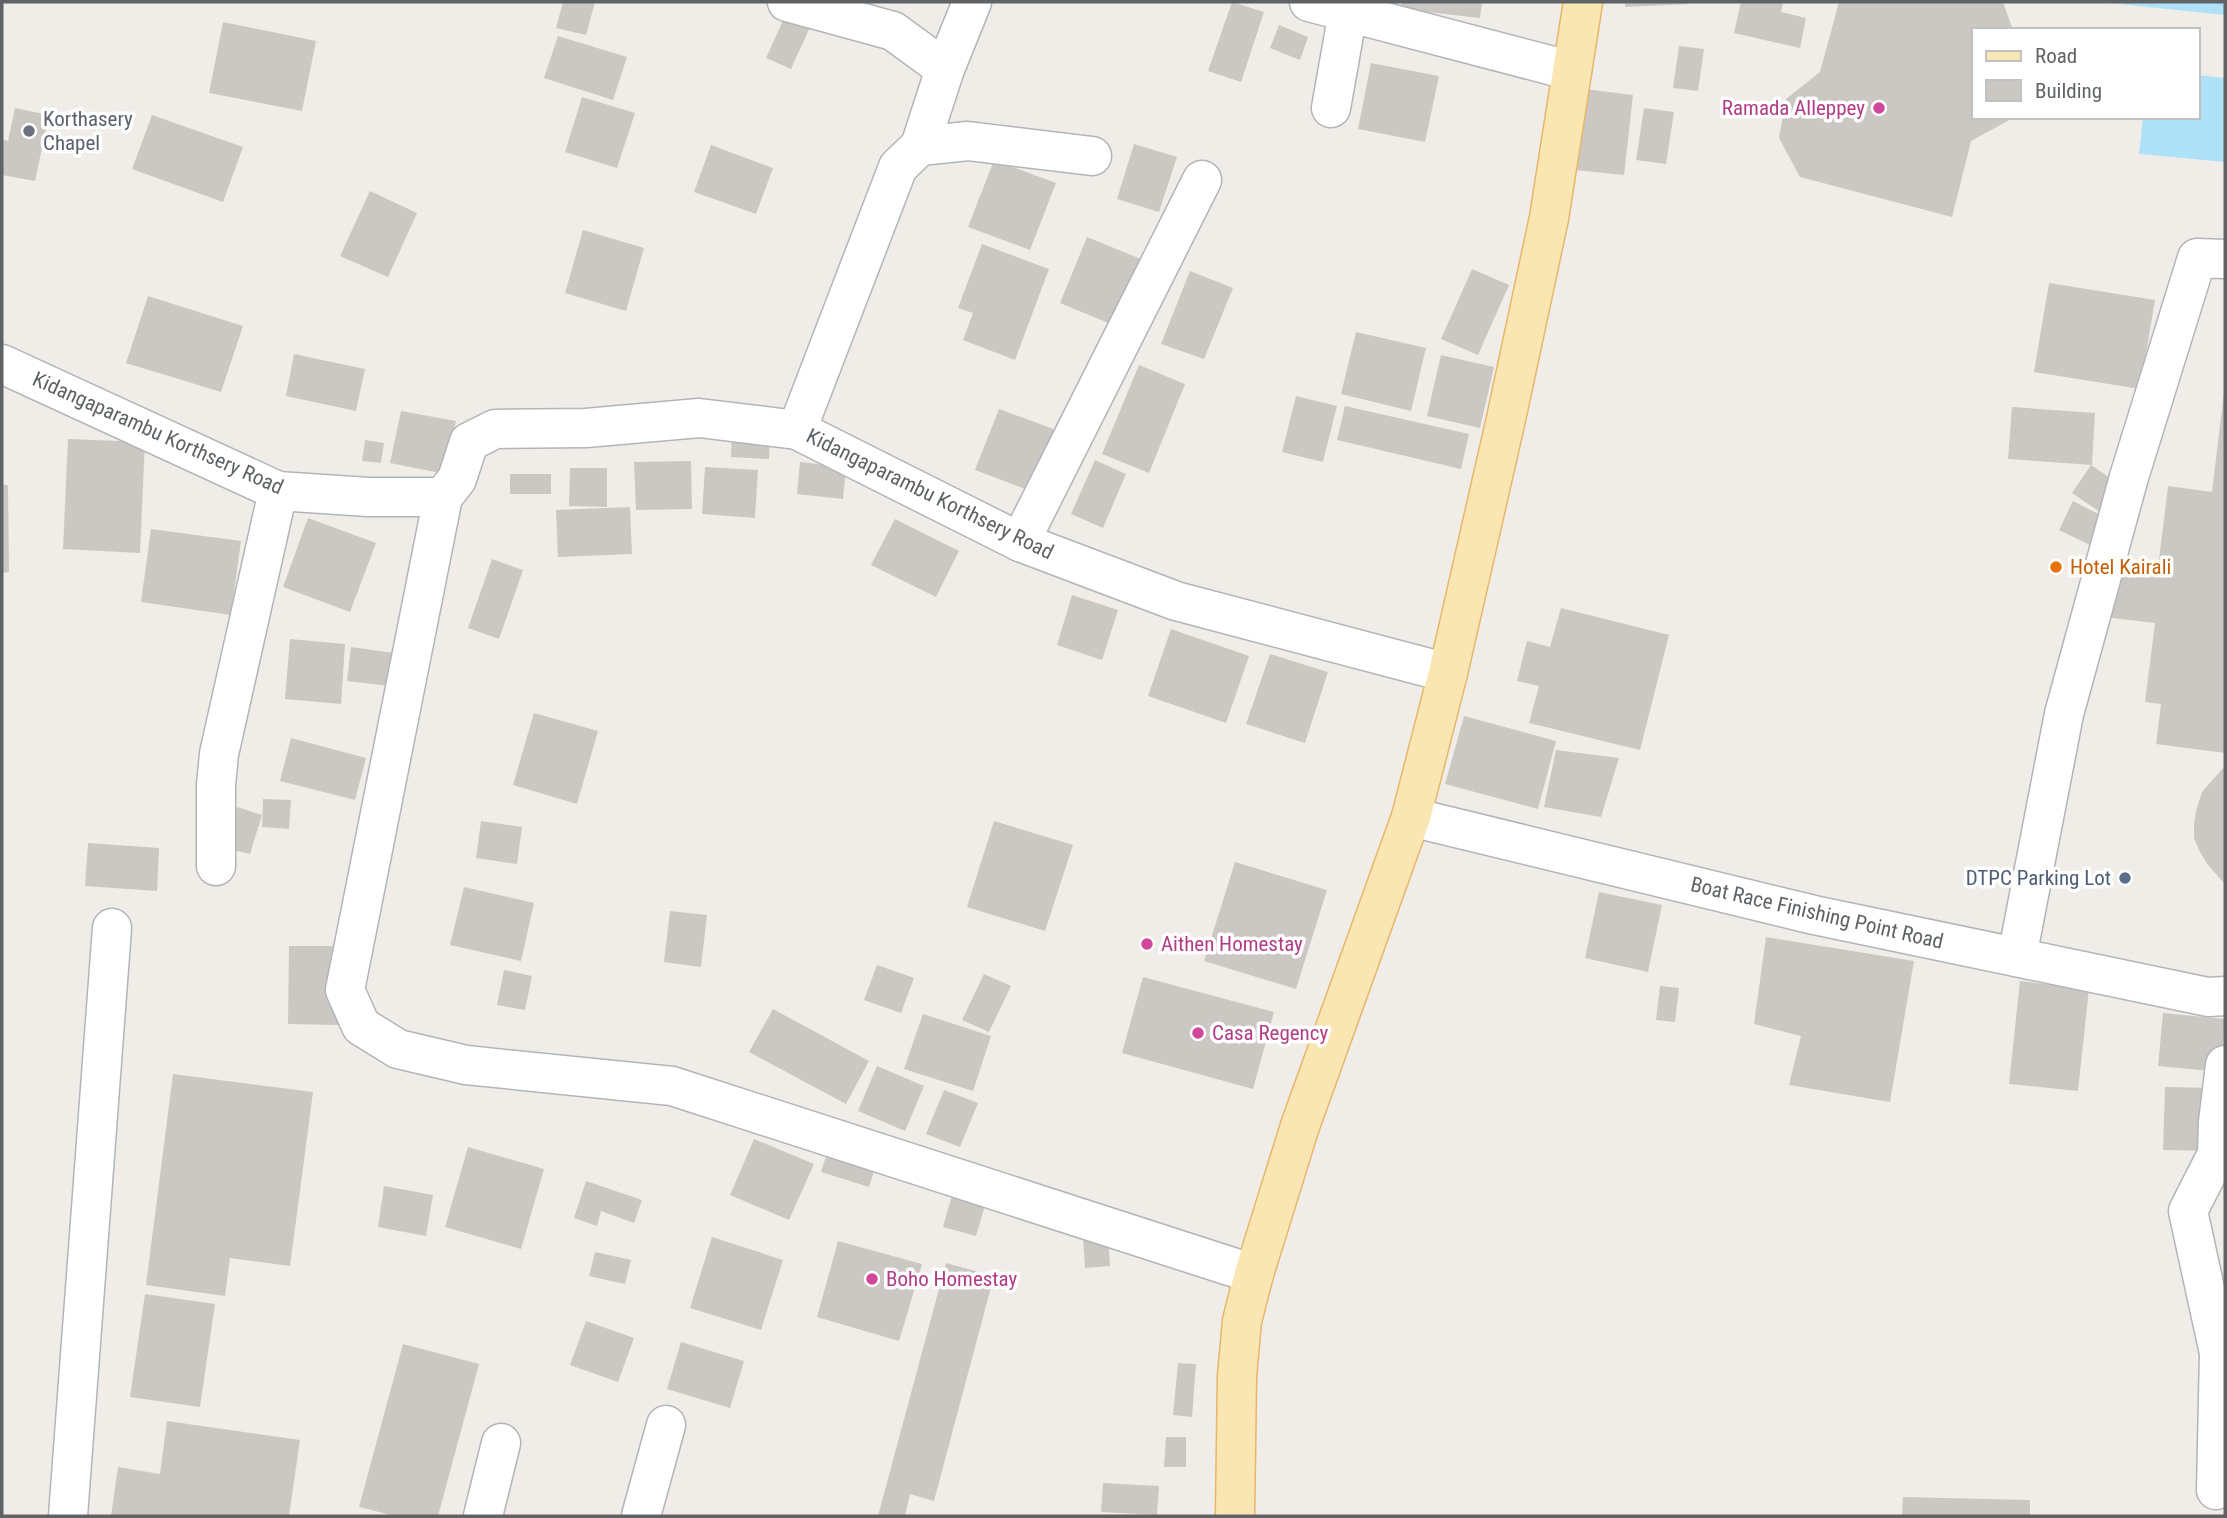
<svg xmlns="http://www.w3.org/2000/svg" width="2227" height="1518" font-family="'Roboto Condensed',sans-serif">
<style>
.water{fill:#afe1f8}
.building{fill:#cbc8c4}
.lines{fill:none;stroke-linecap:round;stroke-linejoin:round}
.minor-casing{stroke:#b2b5b8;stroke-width:41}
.major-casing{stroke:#e7b66a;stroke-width:41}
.minor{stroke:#fff;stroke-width:38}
.major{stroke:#f9e6b3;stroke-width:38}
.hotel-dot{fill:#d1479c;stroke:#fff;stroke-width:2.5}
.worship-dot{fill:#6b7280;stroke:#fff;stroke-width:2.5}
.food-dot{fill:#e8710a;stroke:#fff;stroke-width:2.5}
.service-dot{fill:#5c6f8a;stroke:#fff;stroke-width:2.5}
.labels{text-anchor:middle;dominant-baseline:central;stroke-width:7;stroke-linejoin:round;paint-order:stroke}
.hotel-label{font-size:21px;fill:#b23c85;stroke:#fff;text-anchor:start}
.worship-label{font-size:21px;fill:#5b616d;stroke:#fff;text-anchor:start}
.street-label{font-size:21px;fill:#5f6366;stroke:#fff}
.food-label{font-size:21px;fill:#c56008;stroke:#fff;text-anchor:start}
.service-label{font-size:21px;fill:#4e5e75;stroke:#fff;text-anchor:end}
</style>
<rect width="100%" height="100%" fill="#f0ede8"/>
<g class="water">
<path d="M2100 2H2225V15Z"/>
<path d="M2197 75 2225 78V162L2139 154 2143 117H2197Z"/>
</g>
<g class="building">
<path d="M563 2H595L586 35 556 28Z"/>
<path d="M1232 2 1264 12 1241 82 1208 71Z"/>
<path d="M1401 2H1482L1480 18 1401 9Z"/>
<path d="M1625 2H1688V4L1625 7Z"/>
<path d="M1741 2H1783L1781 12 1806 18 1800 48 1734 33Z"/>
<path d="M1839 2H2003L2013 30H1973V117H2015L1971 141 1952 217 1800 177 1779 138 1786 99 1820 72Z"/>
<path d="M790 5 815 16 791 69 766 58Z"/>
<path d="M223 22 316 41 302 111 209 93Z"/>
<path d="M1279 25 1308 37 1300 60 1270 48Z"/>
<path d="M558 36 627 57 613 100 544 78Z"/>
<path d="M1679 46 1704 49 1698 91 1673 88Z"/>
<path d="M1371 63 1439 76 1425 142 1358 129Z"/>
<path d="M1584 89 1633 95 1624 175 1575 170Z"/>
<path d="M582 97 635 113 617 168 565 152Z"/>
<path d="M15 108 49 115 35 181 2 175V139L8 141Z"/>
<path d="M1644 108 1674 112 1666 164 1636 160Z"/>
<path d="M152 115 243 147 223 202 132 169Z"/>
<path d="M1134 144 1177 157 1159 212 1117 199Z"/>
<path d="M711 145 773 168 756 214 694 192Z"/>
<path d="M994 160 1056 183 1030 250 968 227Z"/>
<path d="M370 191 417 213 388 277 340 256Z"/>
<path d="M583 230 644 248 626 311 565 293Z"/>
<path d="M1087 237 1141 259 1113 325 1060 303Z"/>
<path d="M982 244 1049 269 1015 360 963 340 973 313 958 308Z"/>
<path d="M1472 269 1509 285 1478 355 1441 339Z"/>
<path d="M1190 271 1233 288 1204 359 1161 344Z"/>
<path d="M2049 283 2155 300 2140 389 2034 372Z"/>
<path d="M148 296 243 326 221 392 126 363Z"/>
<path d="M1356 332 1426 348 1411 411 1341 394Z"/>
<path d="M294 354 365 369 356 411 286 396Z"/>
<path d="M1441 355 1494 367 1480 428 1427 416Z"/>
<path d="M1139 365 1185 384 1149 473 1102 454Z"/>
<path d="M2224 392H2225V753L2156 744 2161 704 2145 702 2155 623 2104 617 2111 562 2158 568 2168 486 2212 492Z"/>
<path d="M1296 396 1337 406 1323 462 1282 452Z"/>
<path d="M1345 406 1469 434 1461 469 1337 440Z"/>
<path d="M2012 407 2095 413 2092 465 2008 459Z"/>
<path d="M999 409 1059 431 1036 493 975 470Z"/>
<path d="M401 411 456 421 445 474 390 463Z"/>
<path d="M732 435 770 437 769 459 731 457Z"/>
<path d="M68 439 145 442 140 553 63 549Z"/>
<path d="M365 440 384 443 381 463 362 461Z"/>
<path d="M1095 460 1126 474 1103 528 1071 514Z"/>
<path d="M691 461 692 509 636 510 634 462Z"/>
<path d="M800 462 846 467 843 499 797 494Z"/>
<path d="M2091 465 2119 484 2100 512 2072 493Z"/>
<path d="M705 467 758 470 755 518 702 514Z"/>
<path d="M570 468H607V507L569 506Z"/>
<rect x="510" y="474" width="41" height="20"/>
<path d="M2 485H8L9 572 2 573Z"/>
<path d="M2073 501 2106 518 2092 546 2059 530Z"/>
<path d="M630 507 632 554 558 557 556 510Z"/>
<path d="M308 518 376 543 350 612 283 587Z"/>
<path d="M895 519 959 551 936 597 871 565Z"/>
<path d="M151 529 241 541 231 615 141 602Z"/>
<path d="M492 559 523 570 499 639 468 628Z"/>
<path d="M1072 595 1118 610 1102 660 1057 645Z"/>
<path d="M1561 608 1669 635 1640 750 1529 723 1539 686 1517 681 1527 641 1550 647Z"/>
<path d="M1171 629 1249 656 1226 723 1148 696Z"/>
<path d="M290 639 345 644 341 704 285 699Z"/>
<path d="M351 647 394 653 390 686 347 681Z"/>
<path d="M1270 654 1328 672 1305 743 1246 724Z"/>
<path d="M534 713 598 731 577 804 513 785Z"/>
<path d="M1464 716 1556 741 1538 809 1445 784Z"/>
<path d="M291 738 366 758 355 800 280 781Z"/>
<path d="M1556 750 1619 758 1601 817 1544 807Z"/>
<path d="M2223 768 2225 771V884L2208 865 2200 852 2194 838V825L2196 811 2202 792Z"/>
<path d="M263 799 291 800 289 829 262 827Z"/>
<path d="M237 807 262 815 250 854 225 848Z"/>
<path d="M481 821 522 827 517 864 476 858Z"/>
<path d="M994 821 1073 845 1045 931 967 907Z"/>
<path d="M88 843 159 848 157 891 85 886Z"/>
<path d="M1235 862 1327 890 1296 989 1204 961Z"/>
<path d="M464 887 534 903 521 961 450 945Z"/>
<path d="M1599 892 1662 905 1648 972 1585 958Z"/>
<path d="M670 911 707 915 701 967 664 962Z"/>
<path d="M1766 937 1914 961 1890 1102 1789 1085 1801 1036 1754 1024Z"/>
<path d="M289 946H339V1025L288 1024Z"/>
<path d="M877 965 914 978 901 1013 864 1000Z"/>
<path d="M504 970 532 976 525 1010 497 1005Z"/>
<path d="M984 974 1011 986 989 1032 962 1020Z"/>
<path d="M1143 977 1274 1012 1253 1089 1122 1053Z"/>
<path d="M2020 981 2089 989 2078 1091 2009 1084Z"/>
<path d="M1660 986 1679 988 1675 1022 1656 1020Z"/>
<path d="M773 1009 869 1061 846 1104 749 1052Z"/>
<path d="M2163 1013 2225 1019 2221 1072 2158 1066Z"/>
<path d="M923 1014 991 1036 973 1091 904 1069Z"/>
<path d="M877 1066 924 1086 905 1131 858 1111Z"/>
<path d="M173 1074 313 1092 290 1266 230 1258 225 1296 146 1285Z"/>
<path d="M2165 1087 2217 1088 2215 1151 2163 1150Z"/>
<path d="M944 1090 978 1103 960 1147 926 1134Z"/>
<path d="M754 1139 814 1164 789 1220 730 1195Z"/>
<path d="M830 1144 878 1159 869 1187 821 1172Z"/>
<path d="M468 1147 544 1169 521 1249 445 1227Z"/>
<path d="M586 1181 642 1200 634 1223 601 1211 597 1226 574 1218Z"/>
<path d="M955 1185 988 1195 976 1236 943 1227Z"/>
<path d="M384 1186 433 1195 426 1236 378 1227Z"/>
<path d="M1108 1236 1110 1266 1085 1268 1083 1237Z"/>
<path d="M712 1237 783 1260 761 1330 690 1308Z"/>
<path d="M838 1241 922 1264 899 1341 817 1317Z"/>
<path d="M595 1252 631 1260 625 1284 589 1276Z"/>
<path d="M946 1263 994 1276 934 1501 910 1494 905 1516H878Z"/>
<path d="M145 1294 215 1304 200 1407 130 1397Z"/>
<path d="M586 1321 634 1338 618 1382 570 1365Z"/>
<path d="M681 1342 744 1361 730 1408 667 1389Z"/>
<path d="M403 1344 479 1364 438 1516H395L359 1507Z"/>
<path d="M1178 1363 1196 1364 1192 1417 1173 1415Z"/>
<path d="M167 1421 300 1440 289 1516H111L118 1467 160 1474Z"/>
<path d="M1166 1437H1186V1467H1164Z"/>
<path d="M1103 1483 1159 1486 1157 1515 1101 1512Z"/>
<path d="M1903 1497 2030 1500V1516H1902Z"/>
</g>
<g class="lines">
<g class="minor-casing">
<g id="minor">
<path d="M787 2 893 31 945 69"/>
<path d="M1309 2 1572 71"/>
<path d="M1331 108 1348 12"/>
<path d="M920 146 945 69 972 2"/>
<path d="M2 364 278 491 368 497H443L457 479 469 442 495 429 586 428 699 418 797 430 1020 542 1176 601 1448 673"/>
<path d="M797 430 898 167 920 146 968 141 1092 156"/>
<path d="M443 497 345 990 361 1026 398 1049 466 1065 672 1086 1254 1274"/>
<path d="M1020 542 1202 180"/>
<path d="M1411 817 1814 915 2208 997 2225 996"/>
<path d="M216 866V785L219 754 278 491"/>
<path d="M2017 957 2064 714 2129 477 2197 258 2225 259"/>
<path d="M2216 1490 2219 1353 2188 1211 2217 1154 2218 1122 2225 1065"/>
<path d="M68 1516 112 928"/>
<path d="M483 1516 501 1443"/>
<path d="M641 1516 666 1425"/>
</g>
</g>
<g class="major-casing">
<path id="major" d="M1235 1516 1237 1376 1242 1321 1254 1274 1300 1126 1411 817 1448 673 1506 419 1549 218 1583 2"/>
</g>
<use href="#minor" class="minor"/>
<use href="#major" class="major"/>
</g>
<g class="hotel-dot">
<circle cx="1879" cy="108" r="7"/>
<circle cx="1147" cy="944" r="7"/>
<circle cx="1198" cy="1033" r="7"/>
<circle cx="872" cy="1279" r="7"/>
</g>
<circle class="worship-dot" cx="29" cy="131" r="7"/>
<circle class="food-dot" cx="2056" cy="567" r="7"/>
<circle class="service-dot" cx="2125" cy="878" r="7"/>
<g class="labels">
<g class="hotel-label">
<text x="1865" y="108" text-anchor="end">Ramada Alleppey</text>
<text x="1161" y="944">Aithen Homestay</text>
<text x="1212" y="1033">Casa Regency</text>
<text x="886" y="1279">Boho Homestay</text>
</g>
<g class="worship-label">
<text x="43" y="119">Korthasery<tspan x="43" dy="24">Chapel</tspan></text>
</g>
<g class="street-label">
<text transform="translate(158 433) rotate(24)">Kidangaparambu Korthsery Road</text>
<text transform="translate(930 494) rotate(26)">Kidangaparambu Korthsery Road</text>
<text transform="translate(1817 913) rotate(13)">Boat Race Finishing Point Road</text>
</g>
<g class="food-label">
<text x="2070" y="567">Hotel Kairali</text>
</g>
<g class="service-label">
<text x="2111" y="878">DTPC Parking Lot</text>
</g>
</g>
<rect width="2227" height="1518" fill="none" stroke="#5f6366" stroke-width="7"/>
<rect x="1972" y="28" width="228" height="91" fill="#ffffff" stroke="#bfc1c2" stroke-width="2"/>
<rect x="1986" y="51" width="35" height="10" fill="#f9e6b3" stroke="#bfc1c2" stroke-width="2"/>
<text x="2035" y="63" font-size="21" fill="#5f6366">Road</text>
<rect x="1986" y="80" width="35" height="21" fill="#cbc8c4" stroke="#bfc1c2" stroke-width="2"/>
<text x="2035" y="98" font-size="21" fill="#5f6366">Building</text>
</svg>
